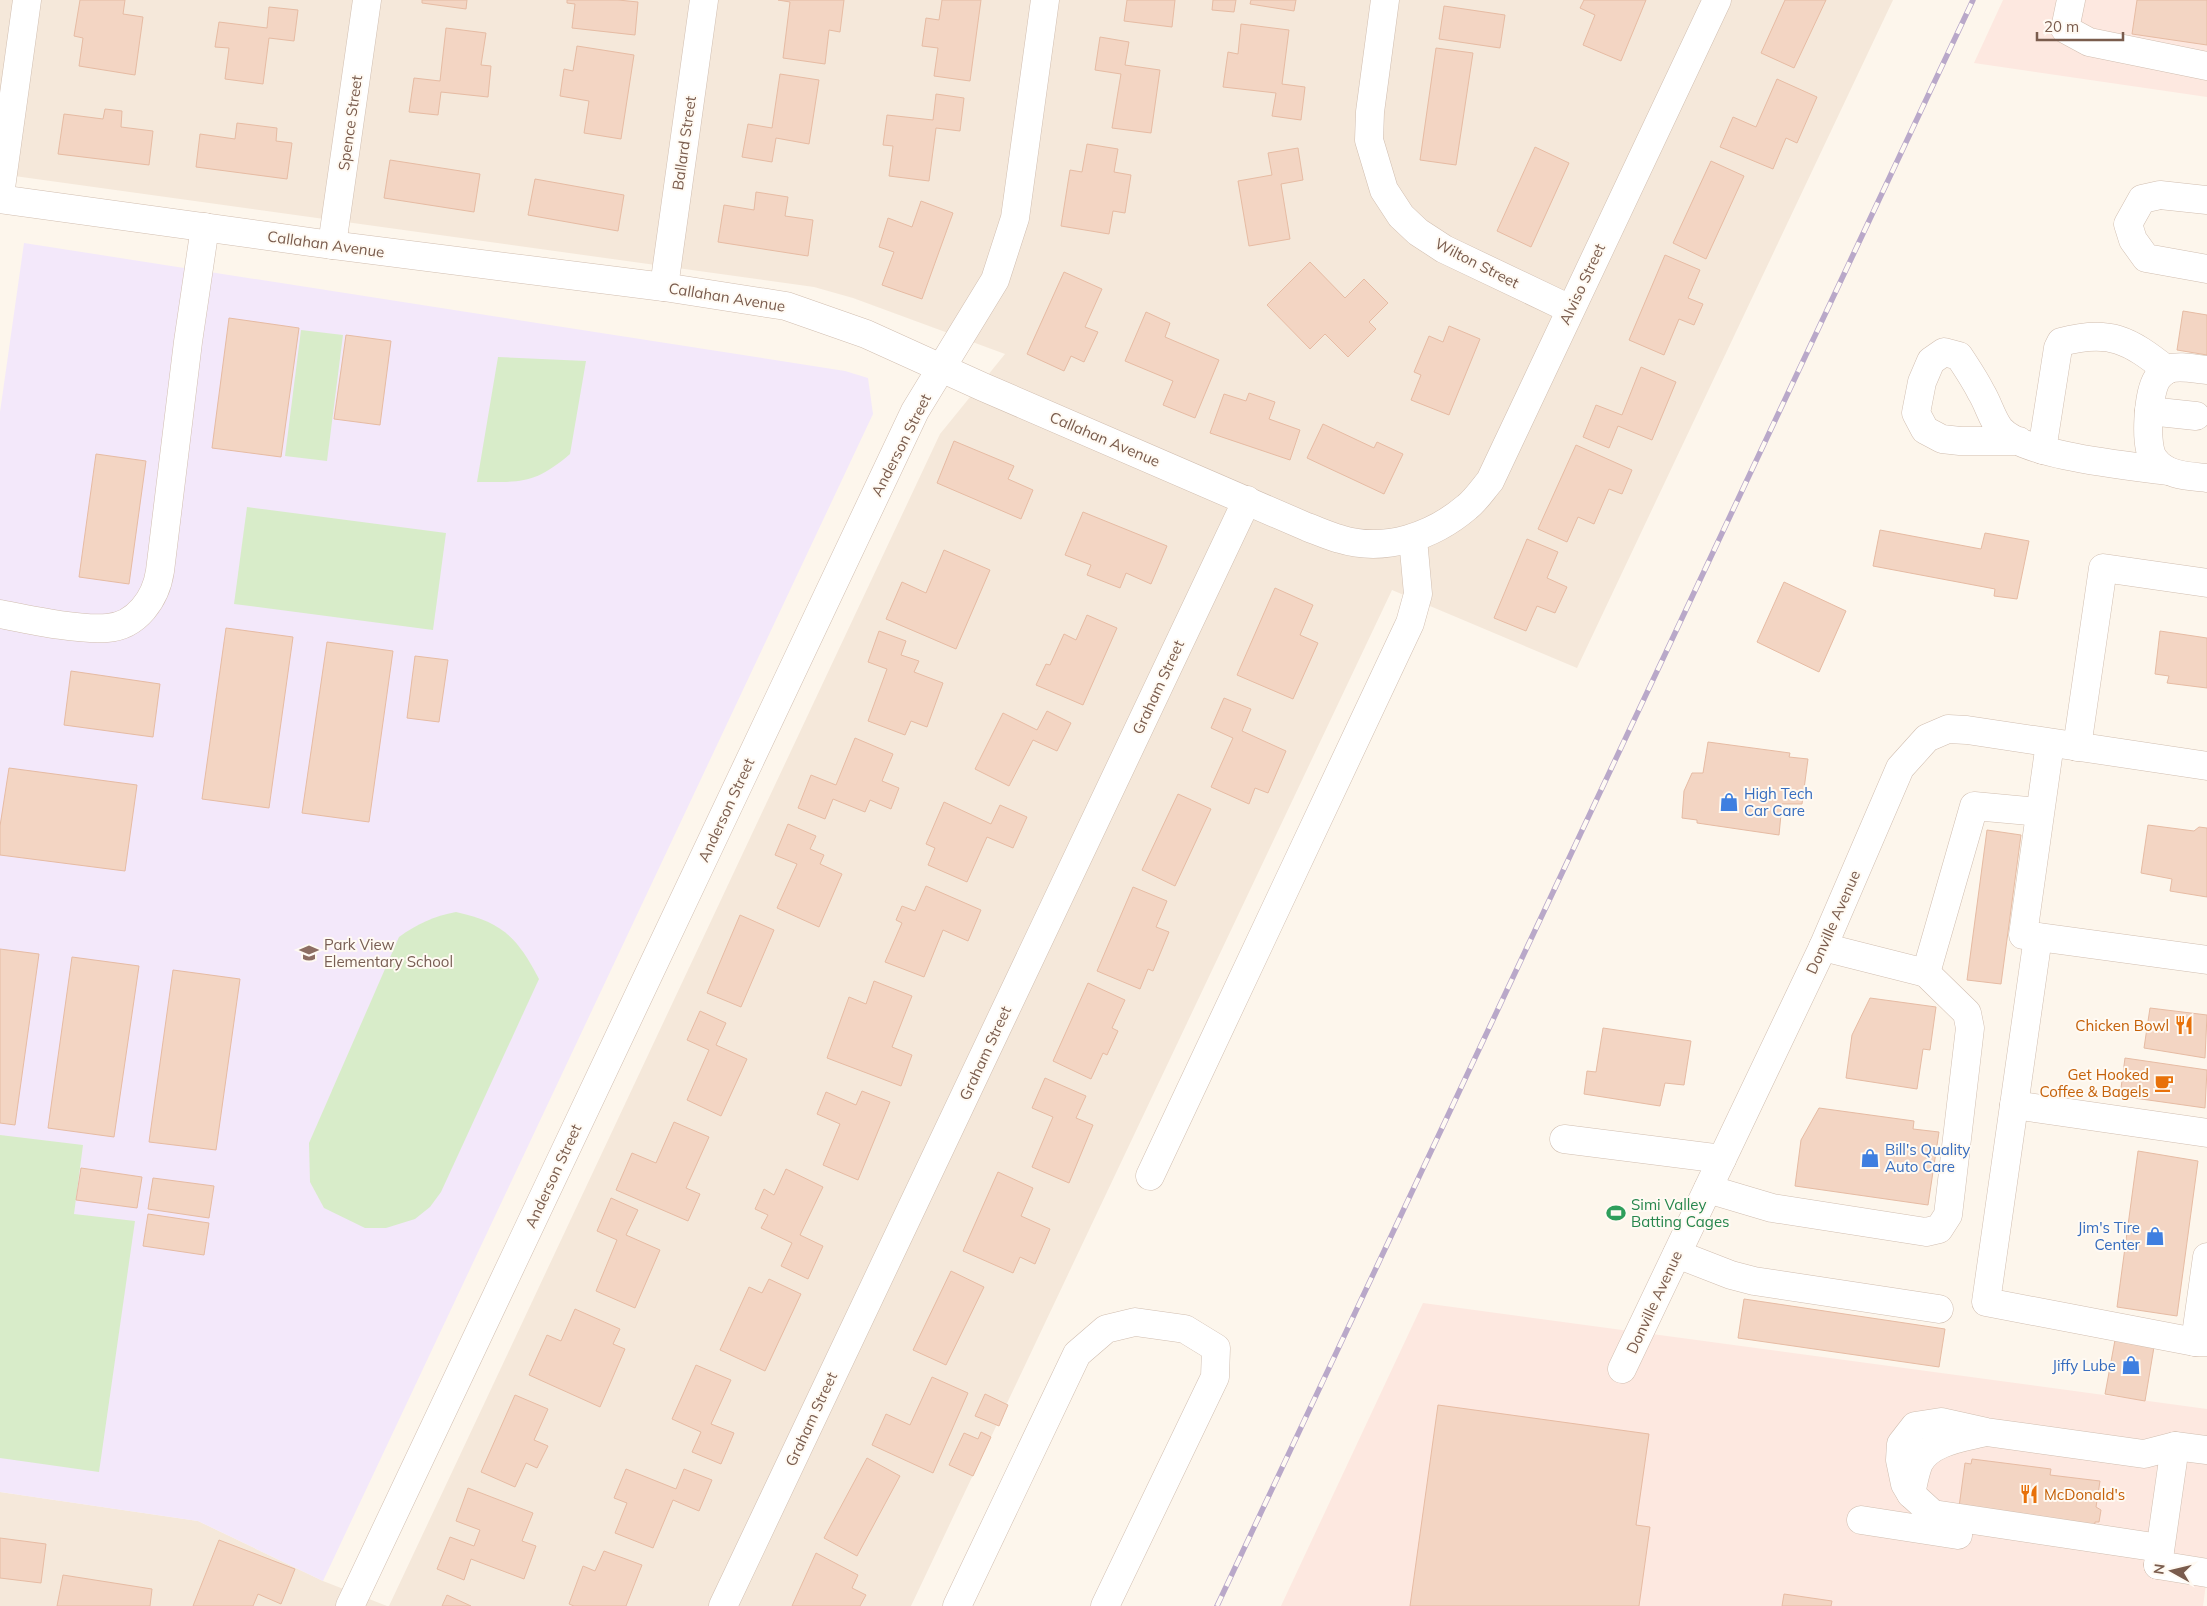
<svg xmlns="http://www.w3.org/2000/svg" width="2207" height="1606" font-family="Mulish,sans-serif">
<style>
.residential{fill:#f5e8da}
.commercial{fill:#fde8e0}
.education{fill:#f3e8fa}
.green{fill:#d8ecc9}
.building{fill:#f3d5c3;stroke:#e6bba3}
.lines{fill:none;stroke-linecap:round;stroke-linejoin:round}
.minor-casing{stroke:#d1beb0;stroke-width:29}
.minor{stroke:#fff;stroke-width:28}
.rail-casing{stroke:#b9a8c9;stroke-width:5.5}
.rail{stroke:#fffaf3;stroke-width:4;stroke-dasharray:11;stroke-linecap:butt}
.labels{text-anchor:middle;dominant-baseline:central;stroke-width:4;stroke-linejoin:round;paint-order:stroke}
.street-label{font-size:15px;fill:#7a5c4d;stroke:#fffaf3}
.shop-label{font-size:15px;fill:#366cbe;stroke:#fffaf3;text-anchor:start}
.education-label{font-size:15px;fill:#785e54;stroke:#fffaf3;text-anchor:start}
.food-label{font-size:15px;fill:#c56008;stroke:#fffaf3;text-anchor:end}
.leisure-label{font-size:15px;fill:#27864d;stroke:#fffaf3;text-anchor:start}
</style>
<rect width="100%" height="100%" fill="#fdf6ec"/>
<g class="residential">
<path d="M0 0H1893L1577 668 1392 590 911 1606H389L940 434 1005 354 853 298 814 287 0 174Z"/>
<path d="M0 1492 198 1521 323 1581 387 1606H0Z"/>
</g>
<g class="commercial">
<path d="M2003 0H2207V97L1974 63Z"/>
<path d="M1423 1303 2207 1409V1576L2203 1606H1281Z"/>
</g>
<path class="education" d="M24 243 845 371 868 378 873 414 323 1581 198 1521 0 1492V412Z"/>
<g class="green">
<path d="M301 330 343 335 327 461 285 456Z"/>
<path d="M498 357 586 361 570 454C535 484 522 482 477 482Z"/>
<path d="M247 507 446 533 433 630 234 604Z"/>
<path d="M456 912C502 922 517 937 539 979L441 1192 430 1207 415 1219 386 1228H365L324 1208 310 1182 309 1143 399 937C417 924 434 916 456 912Z"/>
<path d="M0 1135 83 1145 74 1214 135 1221 99 1472 0 1458Z"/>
</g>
<g class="building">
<path d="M80 0H125L123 14 143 17 135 75 79 66 83 38 74 36Z"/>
<path d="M422 0H467L466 9 422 3Z"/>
<path d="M567 0H618L638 2 635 35 572 28 575 4 567 3Z"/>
<path d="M778 0H844L840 32 829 30 825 64 783 58 790 2Z"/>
<path d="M942 0H981L970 81 934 76 938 48 922 46 926 18 939 20Z"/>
<path d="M1127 0H1175L1172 27 1124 21Z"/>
<path d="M1213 0H1236L1234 12 1212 10Z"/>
<path d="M1251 0H1296L1294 11 1250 4Z"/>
<path d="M1584 0H1646L1621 61 1583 45 1595 15 1580 8Z"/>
<path d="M1785 0H1826L1794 68 1761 53Z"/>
<path d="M2137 0H2207V45L2132 34Z"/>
<path d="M1444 6 1505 15 1500 48 1439 39Z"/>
<path d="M269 7 298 10 294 41 269 38 263 84 225 79 229 48 215 47 219 22 267 28Z"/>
<path d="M1241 24 1289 30 1282 84 1305 87 1301 120 1272 116 1276 93 1223 87 1228 52 1238 54Z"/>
<path d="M446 28 486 33 481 65 491 66 488 97 441 92 438 115 409 112 414 78 440 81Z"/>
<path d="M1100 37 1129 42 1125 65 1160 70 1151 133 1112 128 1121 74 1095 70Z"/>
<path d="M577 46 634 55 621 139 584 133 589 101 560 96 564 69 573 71Z"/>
<path d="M1436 48 1473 53 1456 165 1420 160Z"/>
<path d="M780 74 819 80 809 144 776 138 772 162 742 157 748 124 772 128Z"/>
<path d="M1777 79 1817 97 1797 143 1786 138 1773 169 1720 147 1733 117 1756 127Z"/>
<path d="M936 94 964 98 960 131 936 128 929 181 889 176 893 146 883 145 887 115 933 120Z"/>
<path d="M105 109 122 111 121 127 153 131 149 165 58 154 64 114 103 119Z"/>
<path d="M237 123 277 128 276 141 292 143 287 179 196 167 200 134 235 139Z"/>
<path d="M1087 144 1118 149 1114 172 1131 175 1125 213 1113 211 1109 234 1061 226 1070 170 1082 172Z"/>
<path d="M1535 147 1569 163 1531 247 1497 231Z"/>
<path d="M1298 148 1303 180 1281 184 1290 239 1249 246 1238 181 1272 175 1268 153Z"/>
<path d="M390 160 480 174 474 212 384 198Z"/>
<path d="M1711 161 1744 176 1706 259 1673 243Z"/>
<path d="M535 179 624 195 618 231 528 215Z"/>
<path d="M756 192 788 197 785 216 813 220 808 256 718 242 724 205 754 210Z"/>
<path d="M921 201 953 213 922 299 882 285 894 252 879 247 888 218 912 227Z"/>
<path d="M1665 255 1700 270 1688 298 1703 304 1694 325 1679 319 1664 355 1629 340Z"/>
<path d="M1310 262 1345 298 1364 279 1388 303 1369 322 1376 329 1348 357 1325 334 1310 349 1267 305Z"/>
<path d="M1064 272 1102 289 1085 327 1098 332 1084 362 1071 356 1064 371 1027 354Z"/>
<path d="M2183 311 2207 315V355L2177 350Z"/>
<path d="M1146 312 1170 323 1165 337 1219 360 1195 418 1163 405 1173 381 1125 361Z"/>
<path d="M229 318 299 328 281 457 212 448Z"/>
<path d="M1449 326 1480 339 1449 415 1411 400 1421 375 1414 372 1429 336 1443 342Z"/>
<path d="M346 335 391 341 380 425 334 419Z"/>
<path d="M1641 367 1676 382 1652 440 1618 426 1609 448 1583 437 1596 405 1622 415Z"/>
<path d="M1249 393 1275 402 1269 419 1300 430 1290 460 1210 433 1224 394 1246 401Z"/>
<path d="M1323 424 1374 448 1377 442 1403 454 1384 494 1307 458Z"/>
<path d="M954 441 1014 466 1008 479 1033 490 1021 519 937 483Z"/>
<path d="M1576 445 1632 470 1622 494 1609 489 1594 524 1578 517 1567 542 1538 529Z"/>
<path d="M96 454 146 461 129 584 79 577Z"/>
<path d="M1083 512 1167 546 1151 584 1126 573 1120 588 1087 575 1091 565 1065 555Z"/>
<path d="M1880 530 1981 549 1985 533 2029 541 2017 599 1994 596 1995 589 1873 566Z"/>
<path d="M1527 539 1558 552 1547 578 1567 587 1555 613 1537 606 1526 631 1494 618Z"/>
<path d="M944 550 990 570 956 649 886 619 902 582 926 593Z"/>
<path d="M1784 582 1846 611 1819 672 1757 642Z"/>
<path d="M1275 588 1313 605 1300 635 1318 643 1293 699 1237 675Z"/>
<path d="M1087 615 1117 628 1083 705 1036 685 1046 664 1050 665 1064 634 1076 640Z"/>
<path d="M226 628 293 637 269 808 202 799Z"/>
<path d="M879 631 906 641 901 655 919 661 914 672 943 683 927 727 911 721 905 735 868 721 887 669 868 662Z"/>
<path d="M2160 631 2207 638V688L2167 683 2169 676 2155 674Z"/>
<path d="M327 642 393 651 369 822 302 813Z"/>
<path d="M415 656 448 660 439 722 407 718Z"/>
<path d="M71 671 160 684 153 737 64 725Z"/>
<path d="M1224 698 1251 709 1242 731 1286 751 1268 793 1255 788 1249 804 1211 787 1233 738 1211 728Z"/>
<path d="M1047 711 1071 723 1057 751 1033 740 1009 786 975 769 1003 713 1037 730Z"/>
<path d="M855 738 893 754 882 781 899 788 891 809 870 800 865 812 833 799 825 819 798 808 811 775 836 785Z"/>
<path d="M1708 742 1790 753 1789 757 1808 759 1802 804H1782L1779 835 1697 823V820L1682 818 1684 791 1692 773H1703Z"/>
<path d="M9 768 137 785 125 871 0 855V826Z"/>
<path d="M1178 794 1211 809 1175 886 1142 870Z"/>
<path d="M944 802 991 824 1000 805 1027 817 1013 848 987 837 967 882 928 865 935 848 926 844Z"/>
<path d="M788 824 816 836 810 849 824 855 820 864 842 874 819 927 777 908 797 864 775 855Z"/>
<path d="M2148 825 2194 831 2199 827 2207 828V897L2170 891 2172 879 2141 873Z"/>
<path d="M1987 830 2021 835 2001 984 1967 980Z"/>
<path d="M926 886 981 910 968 941 943 930 924 977 885 962 902 923 896 920 902 906 915 911Z"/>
<path d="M1133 887 1167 901 1156 927 1169 932 1153 971 1148 969 1140 989 1097 971Z"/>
<path d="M740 915 774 930 741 1007 707 993Z"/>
<path d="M0 949 39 954 15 1125 0 1123Z"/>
<path d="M72 957 139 966 114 1137 48 1128Z"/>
<path d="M173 970 240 979 216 1150 149 1142Z"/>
<path d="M874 981 912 996 892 1047 912 1055 901 1086 827 1058 849 997 866 1004Z"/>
<path d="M1088 983 1125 1000 1112 1028 1118 1031 1107 1055 1103 1053 1091 1079 1053 1061Z"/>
<path d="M1870 998 1936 1007 1930 1050 1923 1049 1917 1089 1846 1078 1852 1035Z"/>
<path d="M2150 1008 2207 1015 2205 1058 2144 1048Z"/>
<path d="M700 1011 726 1023 716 1045 747 1059 721 1116 687 1100 709 1050 687 1040Z"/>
<path d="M1603 1028 1691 1041 1684 1085 1665 1083 1660 1106 1584 1094 1587 1071 1596 1072Z"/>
<path d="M2125 1058 2207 1070 2205 1108 2120 1096Z"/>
<path d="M1045 1078 1086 1096 1076 1118 1093 1125 1069 1183 1032 1167 1053 1117 1032 1108Z"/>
<path d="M862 1091 890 1102 858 1180 823 1165 840 1124 817 1114 826 1092 856 1105Z"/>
<path d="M1819 1108 1914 1121 1913 1129 1939 1132 1928 1205 1795 1186 1801 1140Z"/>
<path d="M674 1122 709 1137 686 1188 700 1194 688 1221 616 1190 632 1153 656 1163Z"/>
<path d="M2138 1151 2198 1161 2177 1316 2117 1307Z"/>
<path d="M81 1168 142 1177 137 1208 76 1200Z"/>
<path d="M786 1169 823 1187 800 1235 823 1246 808 1279 781 1266 792 1243 761 1228 768 1215 755 1209 764 1189 774 1195Z"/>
<path d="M998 1172 1033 1188 1021 1216 1050 1229 1035 1264 1020 1257 1013 1273 963 1251Z"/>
<path d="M153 1178 214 1186 209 1218 148 1209Z"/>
<path d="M611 1198 638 1210 626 1235 660 1250 635 1308 596 1291 617 1240 597 1231Z"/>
<path d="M148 1214 209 1223 204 1255 143 1246Z"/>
<path d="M951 1271 984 1287 946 1365 913 1350Z"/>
<path d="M769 1279 801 1294 765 1371 720 1350 749 1287 762 1293Z"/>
<path d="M1744 1299 1945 1329 1939 1367 1738 1338Z"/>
<path d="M575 1309 620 1329 613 1344 625 1349 600 1407 529 1375 547 1335 561 1341Z"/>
<path d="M2115 1340 2154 1347 2145 1401 2105 1394Z"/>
<path d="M696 1365 731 1380 711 1424 734 1433 721 1464 692 1452 701 1432 672 1419Z"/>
<path d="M932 1377 968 1393 933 1473 872 1445 886 1414 910 1425Z"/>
<path d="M985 1394 1008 1405 999 1426 975 1416Z"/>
<path d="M515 1395 548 1409 534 1440 548 1446 537 1468 526 1463 515 1487 481 1472Z"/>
<path d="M1438 1405 1649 1434 1636 1525 1650 1527 1639 1606H1410Z"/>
<path d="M981 1432 991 1437 973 1476 949 1465 964 1433 978 1439Z"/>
<path d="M867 1458 900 1476 857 1556 824 1538Z"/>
<path d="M1972 1459 2051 1469 2050 1475 2100 1481 2096 1507 2101 1510 2099 1522H2095L2093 1536 1959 1507 1965 1463 1971 1464Z"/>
<path d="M626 1469 676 1489 684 1469 712 1480 699 1511 673 1500 653 1548 615 1533 627 1503 614 1498Z"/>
<path d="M468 1488 533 1513 522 1541 536 1546 524 1579 471 1559 464 1580 437 1569 450 1537 474 1546 480 1530 456 1521Z"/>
<path d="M0 1538 46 1544 41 1583 0 1578Z"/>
<path d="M219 1540 295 1569 281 1604 258 1594 253 1606H193Z"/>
<path d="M604 1551 642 1565 626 1606H574L569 1604 583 1566 595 1571Z"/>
<path d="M816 1553 858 1575 852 1588 866 1595 860 1606H792Z"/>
<path d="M63 1575 152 1589 150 1606H57Z"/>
<path d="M1784 1594 1832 1601 1831 1606H1782Z"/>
<path d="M447 1595 471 1606H442Z"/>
</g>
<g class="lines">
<g class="minor-casing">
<g id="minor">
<path d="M1385 0 1370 112 1369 140 1384 190 1401 216 1418 232 1444 249 1570 309"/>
<path d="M2071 0 2065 29 2089 42 2207 66"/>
<path d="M0 195 27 0"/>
<path d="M0 199 332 245 664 287 786 306 866 334 983 387 1307 527C1318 531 1329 536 1340 539 1385 553 1433 536 1467 507 1476 500 1483 489 1490 481L1717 0"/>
<path d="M2207 200 2160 195 2142 199 2128 224 2133 240 2146 258 2207 269"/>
<path d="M332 245 367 0"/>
<path d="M664 287 704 0"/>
<path d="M2207 370C2195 369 2180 365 2168 369 2165 371 2159 376 2157 379 2148 393 2144 446 2154 459 2166 476 2188 476 2207 478"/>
<path d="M2149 411 2196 416"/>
<path d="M2019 441H1960L1942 439 1925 430 1916 413 1922 382 1931 361 1944 352 1959 356C1967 368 1975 380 1981 392 1988 403 1992 419 2000 429 2023 456 2132 466 2168 471"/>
<path d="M2042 450 2058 348 2061 342C2110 329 2129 340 2167 370"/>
<path d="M0 614C31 620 76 630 107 628 137 626 156 598 160 571L188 342 205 227"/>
<path d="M2050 743 2023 935 2207 960"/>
<path d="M2077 747 2103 568 2207 583"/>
<path d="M2038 937 1986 1302 2195 1342"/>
<path d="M1823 947 1926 973 1974 806 2039 812"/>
<path d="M2014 1105 2207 1133"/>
<path d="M1564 1139 1722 1159"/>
<path d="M1150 1176 1410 623 1418 594 1413 539"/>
<path d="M1708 1189 1772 1208 1926 1232 1939 1229 1948 1215 1970 1028 1967 1013 1926 973"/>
<path d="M1677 1254 1731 1275 1754 1281 1939 1309"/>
<path d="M2207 1257 2195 1342H2207"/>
<path d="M1622 1369 1823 947 1900 768 1927 738 1948 729 1967 730 2207 766"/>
<path d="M1911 1494C1913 1485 1915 1472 1919 1463 1930 1442 1961 1438 1982 1433"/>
<path d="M1861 1520 1958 1535"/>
<path d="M2160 1548 1933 1514 1911 1494 1905 1484 1900 1460 1901 1444 1915 1426 1941 1422 1986 1432 2144 1454 2175 1446 2207 1450"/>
<path d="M2158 1565 2175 1446"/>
<path d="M2158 1565 2207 1573"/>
<path d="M350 1606 915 411 995 280 1015 218 1045 0"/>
<path d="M723 1606 1247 500"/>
<path d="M957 1606 1077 1354 1106 1329 1135 1322 1185 1329 1216 1348 1215 1377 1105 1606"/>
</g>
</g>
<use href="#minor" class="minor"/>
<g class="rail-casing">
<path id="rail" d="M1217 1606 1973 0"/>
</g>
<use href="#rail" class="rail"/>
</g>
<defs>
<g id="shop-bare" transform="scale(1.5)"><path d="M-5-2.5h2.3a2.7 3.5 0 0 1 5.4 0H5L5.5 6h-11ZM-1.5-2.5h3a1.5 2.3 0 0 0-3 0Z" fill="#3f7fe0" stroke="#fffaf3" stroke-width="2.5" paint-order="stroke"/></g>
<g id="school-bare" transform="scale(1.5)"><path d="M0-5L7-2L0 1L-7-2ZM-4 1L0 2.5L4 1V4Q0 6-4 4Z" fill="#8d6e63" stroke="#fffaf3" stroke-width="2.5" paint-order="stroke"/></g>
<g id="restaurant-bare" transform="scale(1.5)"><path d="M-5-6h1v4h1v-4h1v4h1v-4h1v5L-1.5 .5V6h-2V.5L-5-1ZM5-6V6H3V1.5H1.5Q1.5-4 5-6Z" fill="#e8710a" stroke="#fffaf3" stroke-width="2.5" paint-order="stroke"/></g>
<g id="cafe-bare" transform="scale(1.5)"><path d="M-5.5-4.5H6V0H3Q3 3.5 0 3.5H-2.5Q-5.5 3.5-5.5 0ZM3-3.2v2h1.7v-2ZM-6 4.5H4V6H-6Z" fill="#e8710a" stroke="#fffaf3" stroke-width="2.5" paint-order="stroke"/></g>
<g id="stadium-bare" transform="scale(1.5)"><path d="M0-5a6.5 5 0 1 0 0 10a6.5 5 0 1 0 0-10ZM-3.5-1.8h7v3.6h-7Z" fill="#2e9e5b" stroke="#fffaf3" stroke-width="2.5" paint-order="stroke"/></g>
</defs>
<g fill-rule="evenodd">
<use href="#shop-bare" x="1729" y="802"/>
<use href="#school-bare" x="309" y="953"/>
<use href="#restaurant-bare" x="2184" y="1025"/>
<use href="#cafe-bare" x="2164" y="1083"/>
<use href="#shop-bare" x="1870" y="1158"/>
<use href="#stadium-bare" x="1616" y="1213"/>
<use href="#shop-bare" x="2155" y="1236"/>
<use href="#shop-bare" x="2131" y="1365"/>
<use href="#restaurant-bare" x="2029" y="1494"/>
</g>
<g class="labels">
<g class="street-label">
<text transform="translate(350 123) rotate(-82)">Spence Street</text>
<text transform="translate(684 143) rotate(-82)">Ballard Street</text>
<text transform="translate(326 244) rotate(8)">Callahan Avenue</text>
<text transform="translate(1477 263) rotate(27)">Wilton Street</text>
<text transform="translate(1582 284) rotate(-65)">Alviso Street</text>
<text transform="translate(727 297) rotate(9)">Callahan Avenue</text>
<text transform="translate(1105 439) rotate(23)">Callahan Avenue</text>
<text transform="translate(901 445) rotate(-63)">Anderson Street</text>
<text transform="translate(1158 687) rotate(-65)">Graham Street</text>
<text transform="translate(726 810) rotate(-65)">Anderson Street</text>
<text transform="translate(1833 922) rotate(-66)">Donville Avenue</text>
<text transform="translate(985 1053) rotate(-65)">Graham Street</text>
<text transform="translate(553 1176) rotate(-65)">Anderson Street</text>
<text transform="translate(1654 1302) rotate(-65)">Donville Avenue</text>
<text transform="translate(811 1419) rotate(-65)">Graham Street</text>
</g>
<g class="shop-label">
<text x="1744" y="793">High Tech<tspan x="1744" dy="17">Car Care</tspan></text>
<text x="1885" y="1149">Bill's Quality<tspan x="1885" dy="17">Auto Care</tspan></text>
<text x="2140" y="1227" text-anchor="end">Jim's Tire<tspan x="2140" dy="17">Center</tspan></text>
<text x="2116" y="1365" text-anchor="end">Jiffy Lube</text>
</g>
<g class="education-label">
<text x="324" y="944">Park View<tspan x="324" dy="17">Elementary School</tspan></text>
</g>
<g class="food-label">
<text x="2169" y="1025">Chicken Bowl</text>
<text x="2149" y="1074">Get Hooked<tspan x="2149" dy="17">Coffee &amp; Bagels</tspan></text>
<text x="2044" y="1494" text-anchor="start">McDonald's</text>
</g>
<g class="leisure-label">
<text x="1631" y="1204">Simi Valley<tspan x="1631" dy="17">Batting Cages</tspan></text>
</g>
</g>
<g transform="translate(2172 1571) rotate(278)" stroke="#fffaf3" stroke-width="4" paint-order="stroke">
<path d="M0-4L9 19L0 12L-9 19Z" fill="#7a5c4d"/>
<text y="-8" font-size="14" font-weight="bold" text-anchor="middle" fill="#7a5c4d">N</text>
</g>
<path d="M2037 32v8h86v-8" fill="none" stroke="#7a5c4d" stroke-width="2.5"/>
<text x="2044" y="32" font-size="15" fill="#7a5c4d" stroke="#fffaf3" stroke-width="4" paint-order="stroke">20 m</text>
</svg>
